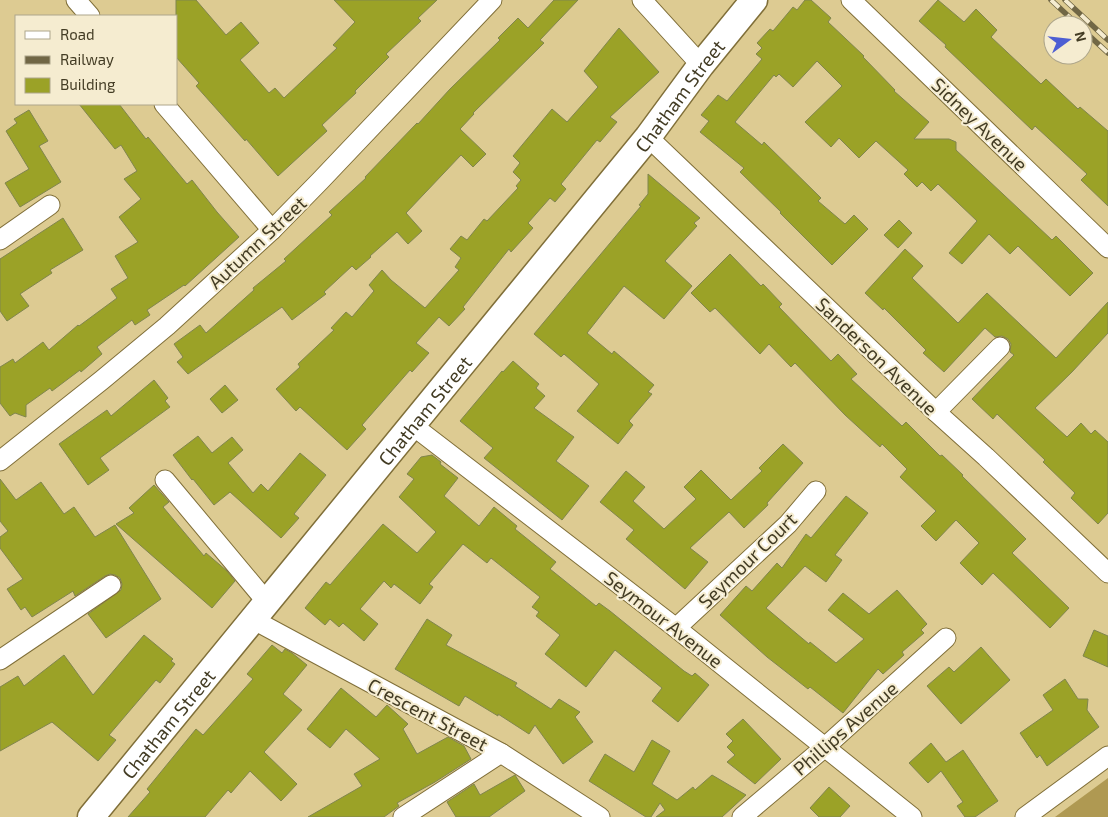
<svg xmlns="http://www.w3.org/2000/svg" width="1108" height="817" font-family="'Exo 2',sans-serif">
<style>
.green{fill:#af9952}
.building{fill:#9ba227;stroke:#80854e}
.lines{fill:none;stroke-linecap:round;stroke-linejoin:round}
.minor-casing{stroke:#806f39;stroke-width:21}
.secondary-casing{stroke:#806f39;stroke-width:29}
.minor{stroke:#fff;stroke-width:19}
.secondary{stroke:#fff;stroke-width:26}
.rail-casing{stroke:#716745;stroke-width:5.5}
.rail{stroke:#f5ecd0;stroke-width:4;stroke-dasharray:11;stroke-linecap:butt}
.labels{text-anchor:middle;dominant-baseline:central;stroke-width:4;stroke-linejoin:round;paint-order:stroke}
.street-label{font-size:19px;fill:#433c24;stroke:#f5ecd0}
</style>
<rect width="100%" height="100%" fill="#ddcb92"/>
<path class="green" d="M1108 778V817H1055Z"/>
<g class="building">
<path d="M176 0H196L226 35 241 22 259 43 240 60 269 93 275 88 284 98 337 48 333 45 355 22 334 0H437L418 18 421 21 386 54 389 57 355 91 356 93 322 125 327 131 278 176 246 139 245 141 196 86 199 83 176 57Z"/>
<path d="M554 0H578L540 40 544 43 473 113 474 114 460 129 486 154 473 167 461 155 406 213 422 231 408 244 397 232 370 256 371 257 356 270 352 266 324 292 326 294 292 320 282 307 188 374 177 362 183 357 174 344 200 325 206 333 254 290 253 288 286 261 284 259 332 215 329 212 366 178 365 177 417 123 418 124 450 89 500 40 498 38 518 18 528 28Z"/>
<path d="M805 0H811L831 18 828 22 864 56 863 57 895 90 894 91 929 122 914 139H949L956 142V150L1052 240 1056 236 1093 273 1070 296 1018 246 1010 254 989 234 962 264 949 253 977 221 938 184 931 191 922 182 917 187 904 174 908 170 876 141 859 158 839 138 831 147 805 122 842 86 817 61 793 87 779 74 776 77 774 75 735 122 762 145 764 142 821 198 818 201 845 224 854 215 868 229 832 265 780 213 781 212 740 172 744 168 700 132 709 121 701 115 718 95 727 101 762 59 756 54 762 48 757 43 770 29 773 31 793 7 797 10Z"/>
<path d="M938 0 964 22 976 9 997 30 991 37 1041 84 1046 79 1078 109 1080 107 1108 131V206L1081 180 1087 174 1035 126 1032 130 945 47 946 45 919 21Z"/>
<path d="M619 28 659 72 610 117 617 122 600 142 597 140 561 184 566 189 555 202 550 198 528 223 533 228 511 252 509 249 463 307 465 309 449 326 439 317 416 343 429 353 412 372 410 370 362 425 366 429 347 450 300 407 296 411 276 389 300 367 298 364 334 330 331 328 346 312 352 317 374 291 369 285 382 270 391 280 425 308 459 270 455 267 461 258 450 249 461 236 467 240 484 219 487 221 518 188 516 186 521 180 513 172 520 163 513 156 552 109 567 122 598 87 584 71Z"/>
<path d="M79 104H119L146 139 148 137 187 184 192 180 217 212 239 237 185 286 184 285 147 310 150 315 135 325 132 320 97 347 102 354 81 372 80 370 52 391 50 388 26 405V417L15 413 10 416 0 403V367L13 359 15 363 43 342 49 350 78 325 79 326 117 298 111 289 128 278 115 256 138 242 119 217 141 199 124 179 137 171 121 145 115 149Z"/>
<path d="M29 110 48 141 39 146 61 182 20 207 5 183 29 169 6 131 17 123 14 119Z"/>
<path d="M648 174 700 218 694 223 697 226 665 261 692 286 664 319 624 286 587 333 612 354 614 351 654 385 648 392 652 394 629 421 633 425 618 444 577 411 599 384 564 354 561 357 534 334 641 206 639 205 648 194Z"/>
<path d="M63 218 83 250 50 270 52 273 20 294 29 306 7 321 0 311V259Z"/>
<path d="M899 220 912 233 898 248 884 235Z"/>
<path d="M905 249 923 266 912 278 958 323 987 293 1056 358 1108 302V333L1072 372 1035 408 1067 437 1081 423 1091 434 1095 430 1108 442V513L1098 524 1071 498 1075 493 1043 462 1045 460 997 414 993 419 972 399 1014 355 1010 352 1011 344 1008 339 1002 336 995 337 985 328 944 372 923 353 926 350 884 308 883 310 865 293Z"/>
<path d="M730 254 761 286 763 284 782 304 779 307 831 361 838 354 857 374 851 379 902 426 906 422 940 456 942 455 963 475 962 476 1026 539 1012 553 1069 608 1050 628 993 573 982 585 960 563 979 543 956 520 936 541 921 526 936 511 900 477 907 469 882 444 880 447 845 415 795 363 791 367 769 344 760 354 715 308 710 312 691 293Z"/>
<path d="M513 361 539 384 536 388 545 396 534 408 574 437 556 461 589 486 562 520 484 458 493 448 460 421 502 371 503 372Z"/>
<path d="M154 380 168 398 165 401 170 407 100 458 109 470 88 485 59 444 107 410 111 416Z"/>
<path d="M225 385 238 400 222 413 210 399Z"/>
<path d="M198 436 212 453 232 437 243 450 228 463 253 493 261 484 268 491 300 453 326 475 294 514 299 518 281 538 230 492 214 505 193 479 192 480 173 455Z"/>
<path d="M783 444 803 463 767 503 768 505 744 528 729 512 690 548 708 562 685 589 626 539 634 530 600 502 626 471 645 487 633 501 664 529 696 499 684 487 701 470 731 500 762 471 759 468Z"/>
<path d="M432 455 441 462 440 464 458 478 444 496 479 526 494 507 517 526 515 529 556 562 550 569 596 606 599 603 610 611 684 671 692 676 695 673 709 685 678 722 652 701 662 688 615 650 586 687 545 654 560 635 536 616 539 612 532 607 540 597 491 558 487 563 463 544 429 584 433 587 420 604 394 584 391 588 384 581 360 609 378 624 364 641 343 623 339 627 330 619 325 625 305 608 326 582 330 585 383 524 417 553 436 532 399 497 414 479 407 474 421 457Z"/>
<path d="M0 479 16 500 41 482 64 514 74 507 95 537 115 525 161 599 106 638 88 614 121 590 122 584 120 578 115 575 110 574 105 576 75 596 73 591 32 617 25 607 21 610 7 589 23 579 0 548V537L8 531 0 521Z"/>
<path d="M154 485 169 502 163 507 204 556 206 553 227 571 235 581 212 608 116 524 134 513 129 508Z"/>
<path d="M846 496 868 513 835 555 842 560 826 582 805 566 766 608 809 644 810 642 836 663 864 639 828 610 843 593 869 614 897 590 927 624 921 630 924 633 902 652 904 655 883 674 878 669 843 713 810 687 808 689 767 657 720 615 746 586 752 591 777 563 782 568 806 534 811 538Z"/>
<path d="M427 619 452 635 446 645 517 683 515 686 551 709 559 699 580 712 575 717 593 742 563 764 535 725 529 734 498 714V716L465 696 459 706 395 669Z"/>
<path d="M1094 630 1108 636V667L1083 656Z"/>
<path d="M144 635 173 659 171 661 175 664 160 683 156 680 109 735 116 740 98 761 52 722 0 751V687L18 676 24 686 64 655 93 695Z"/>
<path d="M272 645 282 653 285 649 292 653 307 665 283 694 302 710 264 752 297 784 281 801 250 771 231 793 228 790 205 817H128L150 792 147 789 196 729 203 735 253 679 247 674Z"/>
<path d="M981 647 1010 680 961 724 927 686 949 667 954 672Z"/>
<path d="M1065 679 1078 699H1088L1087 710 1099 727 1047 766 1040 755 1037 758 1020 733 1053 710 1043 695Z"/>
<path d="M341 688 376 717 387 705 408 724 403 729 417 754 448 737 464 746 471 759 435 782 397 803 399 806 384 817H308L362 786 354 774 380 759 346 729 330 748 307 729Z"/>
<path d="M743 719 781 759 755 784 727 762 735 755 727 747 733 741 726 734Z"/>
<path d="M652 740 670 751 652 784 677 800 693 787 695 790 712 775 746 795 722 817H656L665 810 660 803 651 817H646L589 781 605 754 634 772Z"/>
<path d="M931 743 946 762 963 750 998 801 975 817H965L957 806 963 802 941 771 928 783 909 763Z"/>
<path d="M515 775 525 791 489 817H456L447 802 474 784 480 795Z"/>
<path d="M829 787 850 806 840 817H819L810 808Z"/>
</g>
<g class="lines">
<g class="minor-casing">
<g id="minor">
<path d="M76 0 90 16"/>
<path d="M642 0 701 65"/>
<path d="M851 0 1108 248"/>
<path d="M164 104 272 230"/>
<path d="M648 137 936 412 986 457 1108 573"/>
<path d="M0 240 50 205"/>
<path d="M936 412 1000 347"/>
<path d="M412 425 676 628 912 817"/>
<path d="M0 461 102 380 167 326 272 230 320 181 492 0"/>
<path d="M165 480 266 601"/>
<path d="M252 619 501 753 600 817"/>
<path d="M676 628 788 524 816 491"/>
<path d="M0 660 111 585"/>
<path d="M403 817 501 753"/>
<path d="M742 817 825 747 946 638"/>
<path d="M1025 817 1108 756"/>
</g>
</g>
<g class="secondary-casing">
<g id="secondary">
<path id="s1" d="M91 817 648 137 701 65 754 0"/>
</g>
</g>
<use href="#minor" class="minor"/>
<use href="#secondary" class="secondary"/>
<g class="rail-casing">
<g id="rail">
<path d="M1051 0 1078 25"/>
<path d="M1065 0 1108 40"/>
<path d="M1083 30 1108 53"/>
</g>
</g>
<use href="#rail" class="rail"/>
</g>
<g class="labels">
<g class="street-label">
<text stroke="none"><textPath href="#s1" startOffset="931">Chatham Street</textPath></text>
<text transform="translate(980 124) rotate(44)">Sidney Avenue</text>
<text transform="translate(257 242) rotate(-43)">Autumn Street</text>
<text transform="translate(877 356) rotate(44)">Sanderson Avenue</text>
<text stroke="none"><textPath href="#s1" startOffset="526">Chatham Street</textPath></text>
<text transform="translate(747 560) rotate(-44)">Seymour Court</text>
<text transform="translate(664 619) rotate(38)">Seymour Avenue</text>
<text transform="translate(428 714) rotate(28)">Crescent Street</text>
<text stroke="none"><textPath href="#s1" startOffset="121">Chatham Street</textPath></text>
<text transform="translate(845 728) rotate(-41)">Phillips Avenue</text>
</g>
</g>
<rect x="15" y="15" width="162" height="90" fill="#f5ecd0" stroke="#aea68b"/>
<rect x="25" y="31" width="25" height="8" fill="#ffffff" stroke="#aea68b"/>
<text x="60" y="40" font-size="15" fill="#433c24">Road</text>
<rect x="25" y="56" width="25" height="8" fill="#716745" stroke="#aea68b"/>
<text x="60" y="65" font-size="15" fill="#433c24">Railway</text>
<rect x="25" y="78" width="25" height="15" fill="#9ba227" stroke="#aea68b"/>
<text x="60" y="90" font-size="15" fill="#433c24">Building</text>
<g transform="translate(1068 40) rotate(75)"><circle r="24" fill="#f5ecd0" stroke="#aea68b"/>
<path d="M0-4L9 19L0 12L-9 19Z" fill="#4d5ed3"/>
<text y="-8" font-size="14" font-weight="bold" text-anchor="middle" fill="#433c24">N</text>
</g>
</svg>
